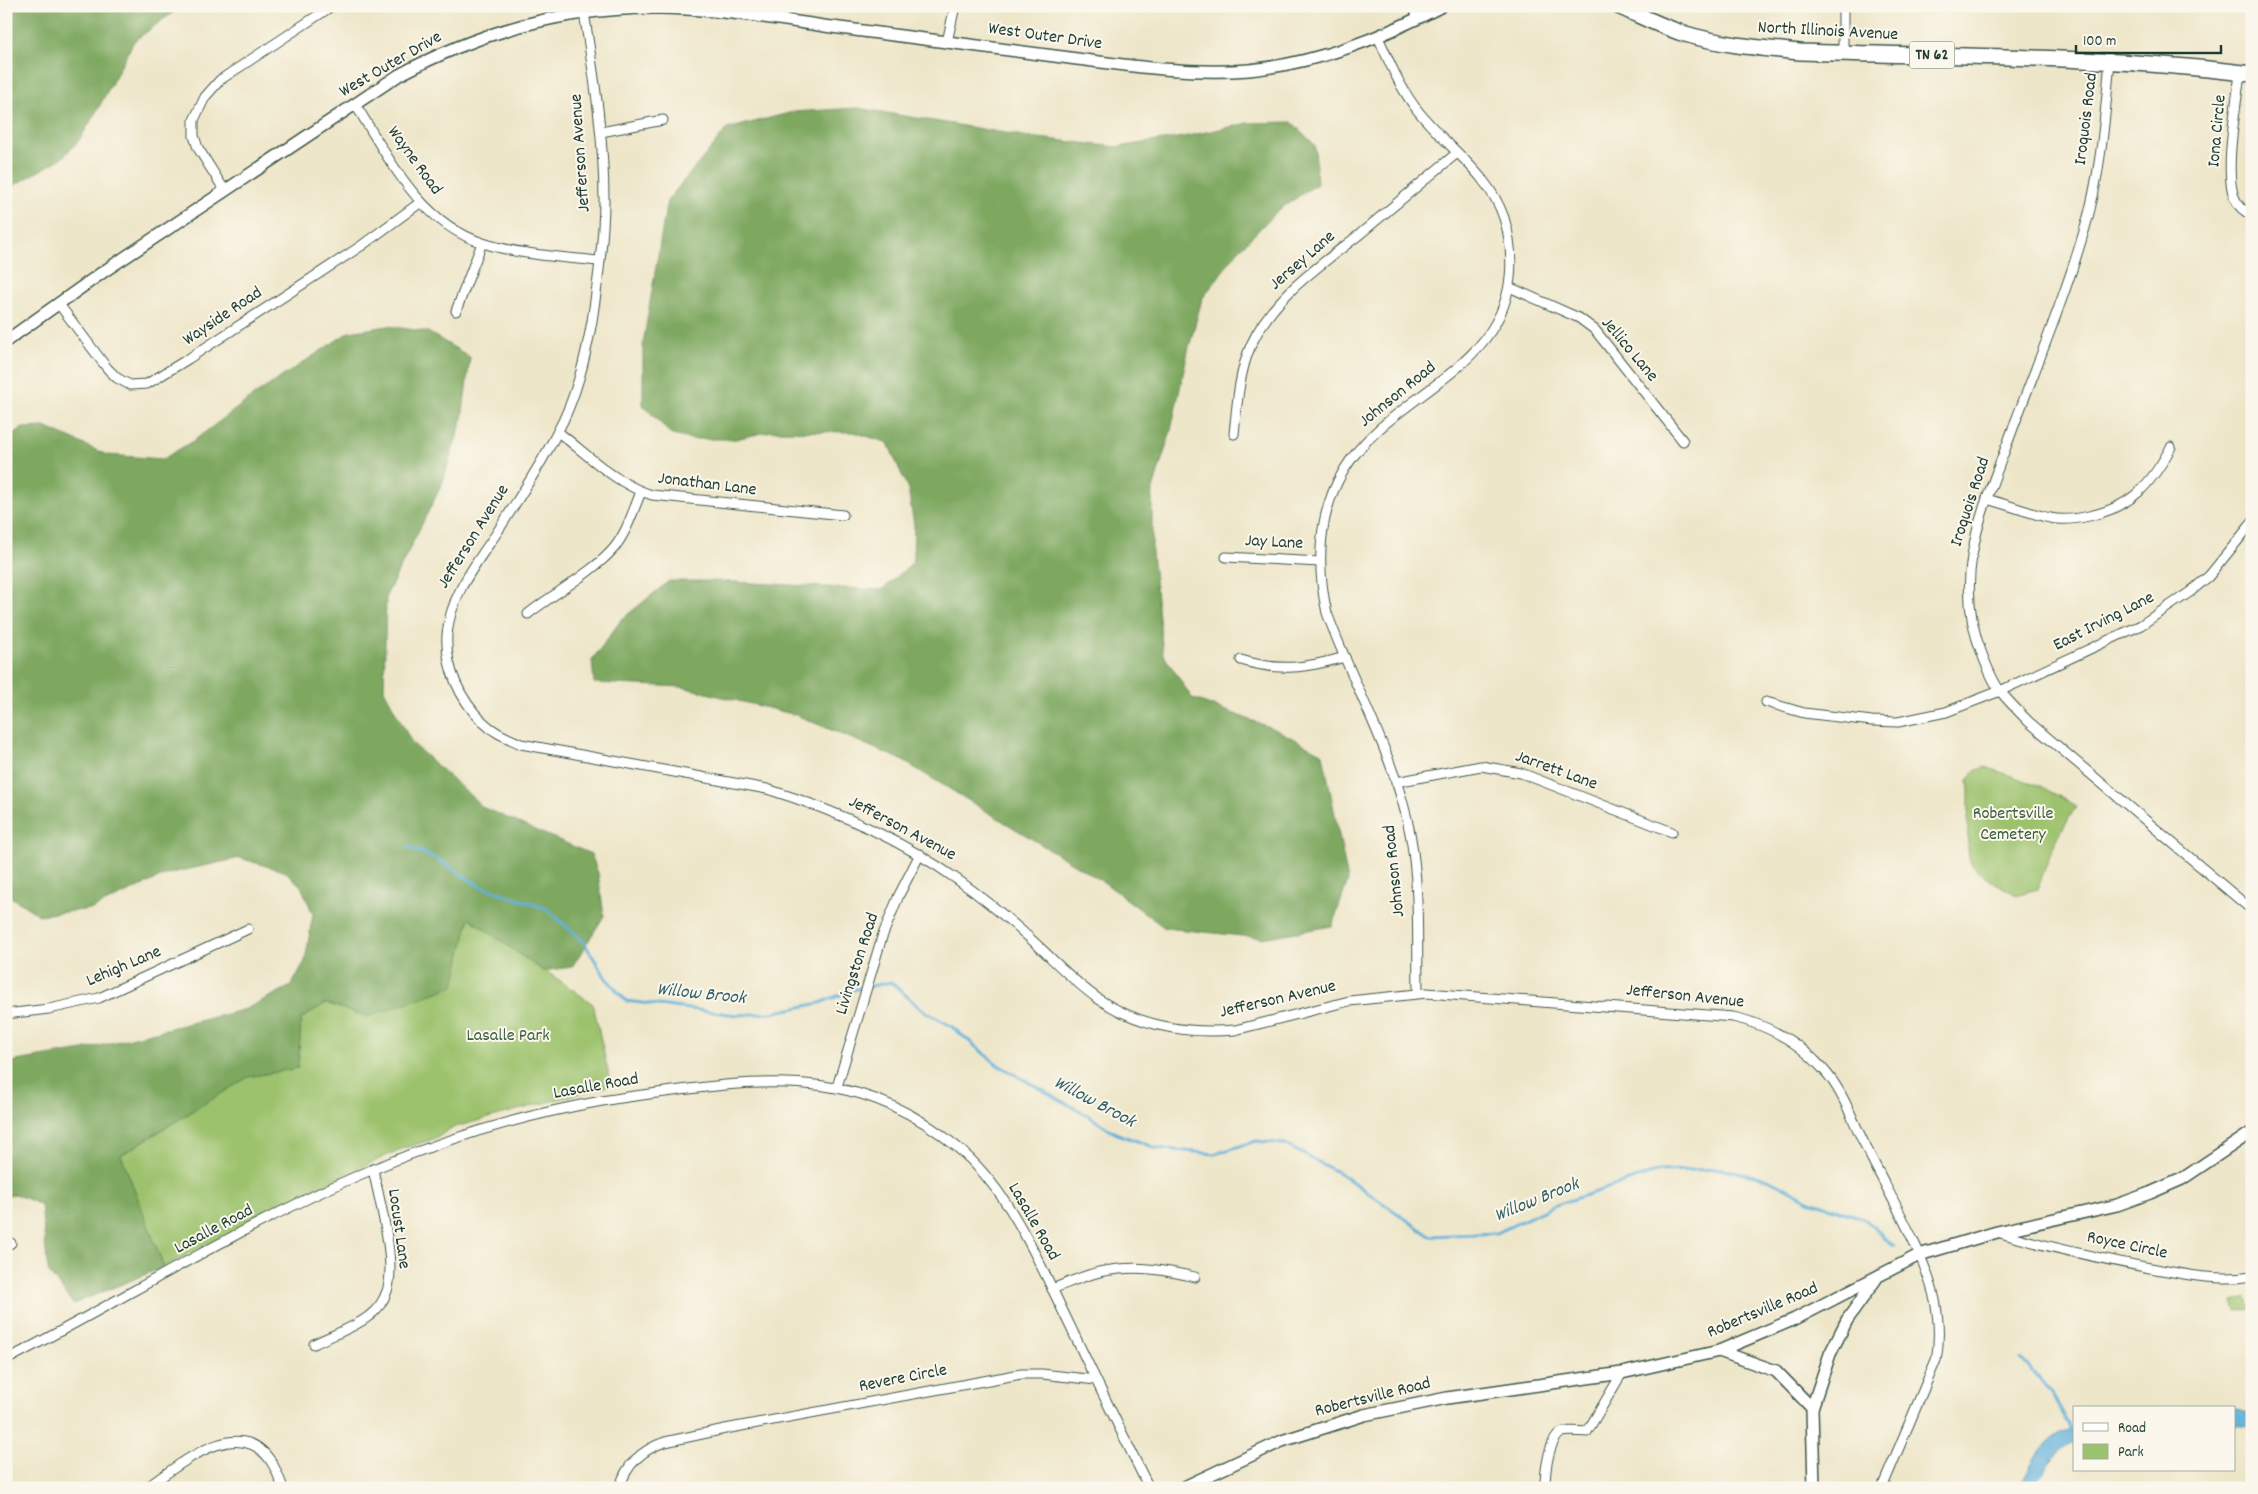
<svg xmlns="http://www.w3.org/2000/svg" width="2258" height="1494" font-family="Dekko,sans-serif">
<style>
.green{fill:#9dc26d;stroke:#5e8050}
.forest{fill:#7ea860;stroke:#4e724a}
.water{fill:#60b1db;stroke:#407788}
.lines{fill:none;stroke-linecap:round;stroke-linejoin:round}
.stream{stroke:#60b1db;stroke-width:3}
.street-casing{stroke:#3e564a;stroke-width:11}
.secondary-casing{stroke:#3e564a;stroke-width:14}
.highway-casing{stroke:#3e564a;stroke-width:18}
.street{stroke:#fff;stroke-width:9}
.secondary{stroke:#fff;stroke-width:11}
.highway{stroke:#fff;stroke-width:15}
.labels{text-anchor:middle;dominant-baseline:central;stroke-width:4;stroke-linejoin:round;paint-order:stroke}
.shield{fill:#fbf7ec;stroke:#61756b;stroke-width:1}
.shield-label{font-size:16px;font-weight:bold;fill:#1f3d34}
.street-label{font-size:18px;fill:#1f3d34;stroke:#fbf7ec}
.park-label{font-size:18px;fill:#3e5e42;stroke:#fbf7ec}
.water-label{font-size:19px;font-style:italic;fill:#326066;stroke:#fbf7ec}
</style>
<rect width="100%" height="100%" fill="#fbf7ec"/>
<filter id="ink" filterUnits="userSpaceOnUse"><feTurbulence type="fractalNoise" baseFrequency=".02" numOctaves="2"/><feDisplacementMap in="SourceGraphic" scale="10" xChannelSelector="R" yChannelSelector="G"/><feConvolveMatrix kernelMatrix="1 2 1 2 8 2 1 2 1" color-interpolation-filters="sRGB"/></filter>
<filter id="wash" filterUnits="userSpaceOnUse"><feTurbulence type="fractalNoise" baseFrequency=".0096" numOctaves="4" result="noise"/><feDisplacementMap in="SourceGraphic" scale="20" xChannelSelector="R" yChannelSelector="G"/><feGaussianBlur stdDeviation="1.12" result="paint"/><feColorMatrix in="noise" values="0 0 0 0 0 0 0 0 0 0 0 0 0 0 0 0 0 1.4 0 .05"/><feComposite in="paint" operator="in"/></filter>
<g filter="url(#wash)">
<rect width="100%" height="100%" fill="#eee6c9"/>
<g class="green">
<path d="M1986 767 2040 786 2077 806C2058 832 2048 858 2038 889L2016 895C2004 887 1982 878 1973 867 1962 855 1972 800 1968 780L1974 771Z"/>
<path d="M469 917 593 1004 611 1085 451 1128 437 1138 401 1149 317 1188 164 1267 121 1155 248 1077 298 1068 301 1019 326 1003 367 1017Z"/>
<path d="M2248 1297 2251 1309 2235 1312 2232 1301Z"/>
</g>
<g class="forest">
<path d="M6 6H182L134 41 99 107 80 139 62 158 6 190Z"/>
<path d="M857 108 1029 137 1117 147 1183 137 1248 123 1292 122 1315 145 1317 184 1277 211 1237 252 1202 299 1188 351 1171 430 1152 492V553L1163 654 1192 698 1277 730 1323 754 1348 881 1332 926 1262 938 1165 928 1105 883 900 759 796 715 682 687 594 683 592 660 621 620 669 581H716L882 590 913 562 914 525 908 489 888 443 854 432 771 431 736 439H691L672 435 643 405V344L667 201 727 129 793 112Z"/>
<path d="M388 326 428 332 470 357 462 420 442 484 386 596 384 690 412 743 484 808 591 854 598 873 604 916 572 967 543 971 469 918 454 986 367 1017 326 1003 301 1019 298 1068 248 1077 121 1155 164 1267 73 1304 48 1271 41 1205 15 1194 6 1197V1066L10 1062 83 1050 246 1009 291 986 305 961 313 914 301 886 286 872 240 858 167 874 92 909 39 915 6 894V438L23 428 45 427 107 455 163 459 196 439 256 394 349 332Z"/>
</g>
<g class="water">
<path d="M2234 1408 2252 1413V1427L2234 1425Z"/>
<path d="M2074 1428V1442C2055 1451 2044 1471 2032 1488H2019C2031 1463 2045 1435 2074 1428Z"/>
</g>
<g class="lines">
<g class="stream">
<path d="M408 847 437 859 478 885 547 909 583 941 606 978 626 1001 737 1015 771 1013 820 1003 852 990 891 982 921 1009 951 1026 998 1065 1087 1115 1115 1133 1156 1148 1215 1154 1256 1141 1284 1144 1341 1174 1430 1236 1497 1233 1553 1206 1659 1171 1723 1169 1768 1179 1813 1202 1865 1219 1894 1246"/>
<path d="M2022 1359C2044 1382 2059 1402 2072 1432"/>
</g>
</g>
</g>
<g filter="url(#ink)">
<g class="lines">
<g class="street-casing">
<g id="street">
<path d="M583 6C593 70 604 135 604 200 604 240 598 282 592 321 585 360 576 398 557 433 539 468 517 501 496 534 475 565 450 596 447 635 445 667 460 700 483 722 494 733 508 738 521 744L767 789C835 810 900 839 958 880 985 899 1010 920 1034 942 1056 962 1076 984 1100 1000 1140 1026 1188 1034 1235 1030L1349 1001 1427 993 1733 1017C1768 1025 1799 1042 1823 1069 1843 1090 1852 1120 1865 1145 1888 1193 1923 1249 1935 1300 1939 1321 1940 1340 1936 1360L1882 1488"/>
<path d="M1412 6 1419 18"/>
<path d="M1378 37C1389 61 1399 86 1415 107 1443 145 1489 172 1504 218 1510 237 1512 258 1510 278 1500 373 1388 396 1344 470 1318 513 1316 565 1327 613 1353 685 1396 758 1410 833 1420 885 1417 941 1418 993"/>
<path d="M947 42 955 6"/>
<path d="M1843 53V6"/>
<path d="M2110 60C2105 116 2101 174 2085 228 2065 297 2037 364 2012 431 1985 505 1950 575 1982 654 1987 667 1992 680 2000 691 2009 702 2019 712 2029 722L2252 910"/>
<path d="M2240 73C2237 102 2223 174 2235 199 2238 206 2245 212 2252 215"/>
<path d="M355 104C388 156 419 223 483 243 520 255 561 257 599 261"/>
<path d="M601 132 663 120"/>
<path d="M225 191 198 148 194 136V120L205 97 220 80 332 6"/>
<path d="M1509 287 1579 318 1595 330 1683 441"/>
<path d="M58 303 107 368 117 378 130 385 147 384 188 359 361 246 421 202"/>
<path d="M456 311 482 243"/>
<path d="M558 432C587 454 617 485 652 495L843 515"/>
<path d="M1234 434C1237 404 1239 373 1251 345 1273 296 1320 266 1360 234 1392 207 1425 180 1457 153"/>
<path d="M1987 499C2008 505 2029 513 2050 518 2064 521 2076 519 2089 516 2132 507 2151 484 2171 447"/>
<path d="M1226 557 1320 562"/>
<path d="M528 614C553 594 595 571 614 548 627 532 633 511 641 492"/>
<path d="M1241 660C1280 672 1306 668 1345 657"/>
<path d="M1766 702 1804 713 1872 721 1898 722 1946 712 2000 691 2141 625 2190 592 2209 576 2252 523"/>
<path d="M1396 782 1481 766 1521 773 1672 832"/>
<path d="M6 1014 49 1009 99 998 248 929"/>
<path d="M837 1087 882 937 899 895 920 854"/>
<path d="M1997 1232C2047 1247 2098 1258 2150 1268 2183 1274 2218 1282 2252 1276"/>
<path d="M6 1246 11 1243"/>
<path d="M1052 1289C1071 1282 1091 1272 1111 1270 1139 1265 1168 1271 1195 1277"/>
<path d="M314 1344C332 1335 354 1328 369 1316 377 1310 384 1300 387 1291 397 1262 379 1200 373 1169"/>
<path d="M6 1360C128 1297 245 1223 371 1170 445 1139 523 1115 602 1101 625 1097 649 1094 673 1091 780 1077 868 1072 957 1147 1000 1183 1024 1231 1048 1280 1064 1314 1080 1347 1096 1380"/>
<path d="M146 1488C177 1467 238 1413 270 1460 276 1468 279 1478 283 1488"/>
<path d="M620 1488C625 1465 643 1449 665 1442L725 1429 1021 1374H1042L1096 1380 1149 1488"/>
<path d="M1545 1488C1545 1473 1548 1438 1563 1432 1570 1430 1580 1432 1587 1432L1622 1373"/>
</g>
</g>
<g class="secondary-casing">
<g id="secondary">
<path d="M6 341 103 272 399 75C480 31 568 7 661 8 719 9 776 19 832 27 909 37 985 47 1062 57 1124 65 1186 75 1249 70 1318 63 1381 38 1442 6"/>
<path d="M1719 1351 1776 1371 1812 1408"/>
<path d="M1182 1488 1282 1441 1364 1415 1447 1398 1622 1373 1719 1351 1795 1319 1919 1255 1997 1232 2117 1205 2150 1193 2182 1179 2252 1132"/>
<path d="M1814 1488 1812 1408 1830 1354 1847 1320 1876 1279"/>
</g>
</g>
<g class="highway-casing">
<path id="highway" d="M1618 6C1639 15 1660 26 1682 33 1721 45 1761 48 1800 52 1952 57 2100 55 2252 74"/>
</g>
<use href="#street" class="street"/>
<use href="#secondary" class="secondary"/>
<use href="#highway" class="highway"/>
</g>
</g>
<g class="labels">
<rect class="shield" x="1909.5" y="41.5" width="45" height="27" rx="4"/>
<g class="shield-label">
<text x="1932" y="55">TN 62</text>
</g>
<g class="street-label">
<text transform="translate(1828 32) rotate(3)">North Illinois Avenue</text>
<text transform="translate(1045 37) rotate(8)">West Outer Drive</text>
<text transform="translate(391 65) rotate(-30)">West Outer Drive</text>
<text transform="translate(2087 119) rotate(-83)">Iroquois Road</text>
<text transform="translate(2218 131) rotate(-85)">Iona Circle</text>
<text transform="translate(581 153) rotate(-94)">Jefferson Avenue</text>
<text transform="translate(414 161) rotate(54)">Wayne Road</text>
<text transform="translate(1303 261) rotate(-41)">Jersey Lane</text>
<text transform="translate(223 317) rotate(-34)">Wayside Road</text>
<text transform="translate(1629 350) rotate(50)">Jellico Lane</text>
<text transform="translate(1398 395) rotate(-39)">Johnson Road</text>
<text transform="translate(707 485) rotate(7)">Jonathan Lane</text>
<text transform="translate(1971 502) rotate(-72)">Iroquois Road</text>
<text transform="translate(474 537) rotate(-58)">Jefferson Avenue</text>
<text transform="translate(1274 543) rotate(3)">Jay Lane</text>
<text transform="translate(2104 622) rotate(-27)">East Irving Lane</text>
<text transform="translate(1556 771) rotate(20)">Jarrett Lane</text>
<text transform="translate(902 829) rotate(28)">Jefferson Avenue</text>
<text transform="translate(1395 871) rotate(-96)">Johnson Road</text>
<text transform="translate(858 964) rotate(-72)">Livingston Road</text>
<text transform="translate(124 967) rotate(-23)">Lehigh Lane</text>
<text transform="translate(1685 997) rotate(6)">Jefferson Avenue</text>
<text transform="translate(1278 1000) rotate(-13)">Jefferson Avenue</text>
<text transform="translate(596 1087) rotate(-10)">Lasalle Road</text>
<text transform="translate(1033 1222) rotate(60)">Lasalle Road</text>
<text transform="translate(398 1229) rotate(82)">Locust Lane</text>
<text transform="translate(214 1230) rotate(-28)">Lasalle Road</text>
<text transform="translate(2127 1246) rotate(12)">Royce Circle</text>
<text transform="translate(1763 1311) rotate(-23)">Robertsville Road</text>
<text transform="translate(903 1379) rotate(-11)">Revere Circle</text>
<text transform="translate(1373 1398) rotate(-14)">Robertsville Road</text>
</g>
<g class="park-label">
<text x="2013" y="814">Robertsville<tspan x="2013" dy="21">Cemetery</tspan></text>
<text x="508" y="1036">Lasalle Park</text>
</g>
<g class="water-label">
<text transform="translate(701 995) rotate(6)">Willow Brook</text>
<text transform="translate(1094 1103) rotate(28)">Willow Brook</text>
<text transform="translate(1537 1201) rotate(-22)">Willow Brook</text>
</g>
</g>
<rect width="2258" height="1494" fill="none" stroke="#fbf7ec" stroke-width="25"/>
<rect x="2073" y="1406" width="162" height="65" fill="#fbf7ec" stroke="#a3ada2"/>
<rect x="2083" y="1423" width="25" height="8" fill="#ffffff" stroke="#a3ada2"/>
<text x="2118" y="1432" font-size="15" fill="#1f3d34">Road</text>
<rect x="2083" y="1444" width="25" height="15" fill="#9dc26d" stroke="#a3ada2"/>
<text x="2118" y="1456" font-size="15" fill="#1f3d34">Park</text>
<path d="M2076 45v8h145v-8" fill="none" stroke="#1f3d34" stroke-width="2.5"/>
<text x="2083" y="45" font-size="15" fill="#1f3d34" stroke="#fbf7ec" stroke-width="4" paint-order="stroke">100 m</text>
</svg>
